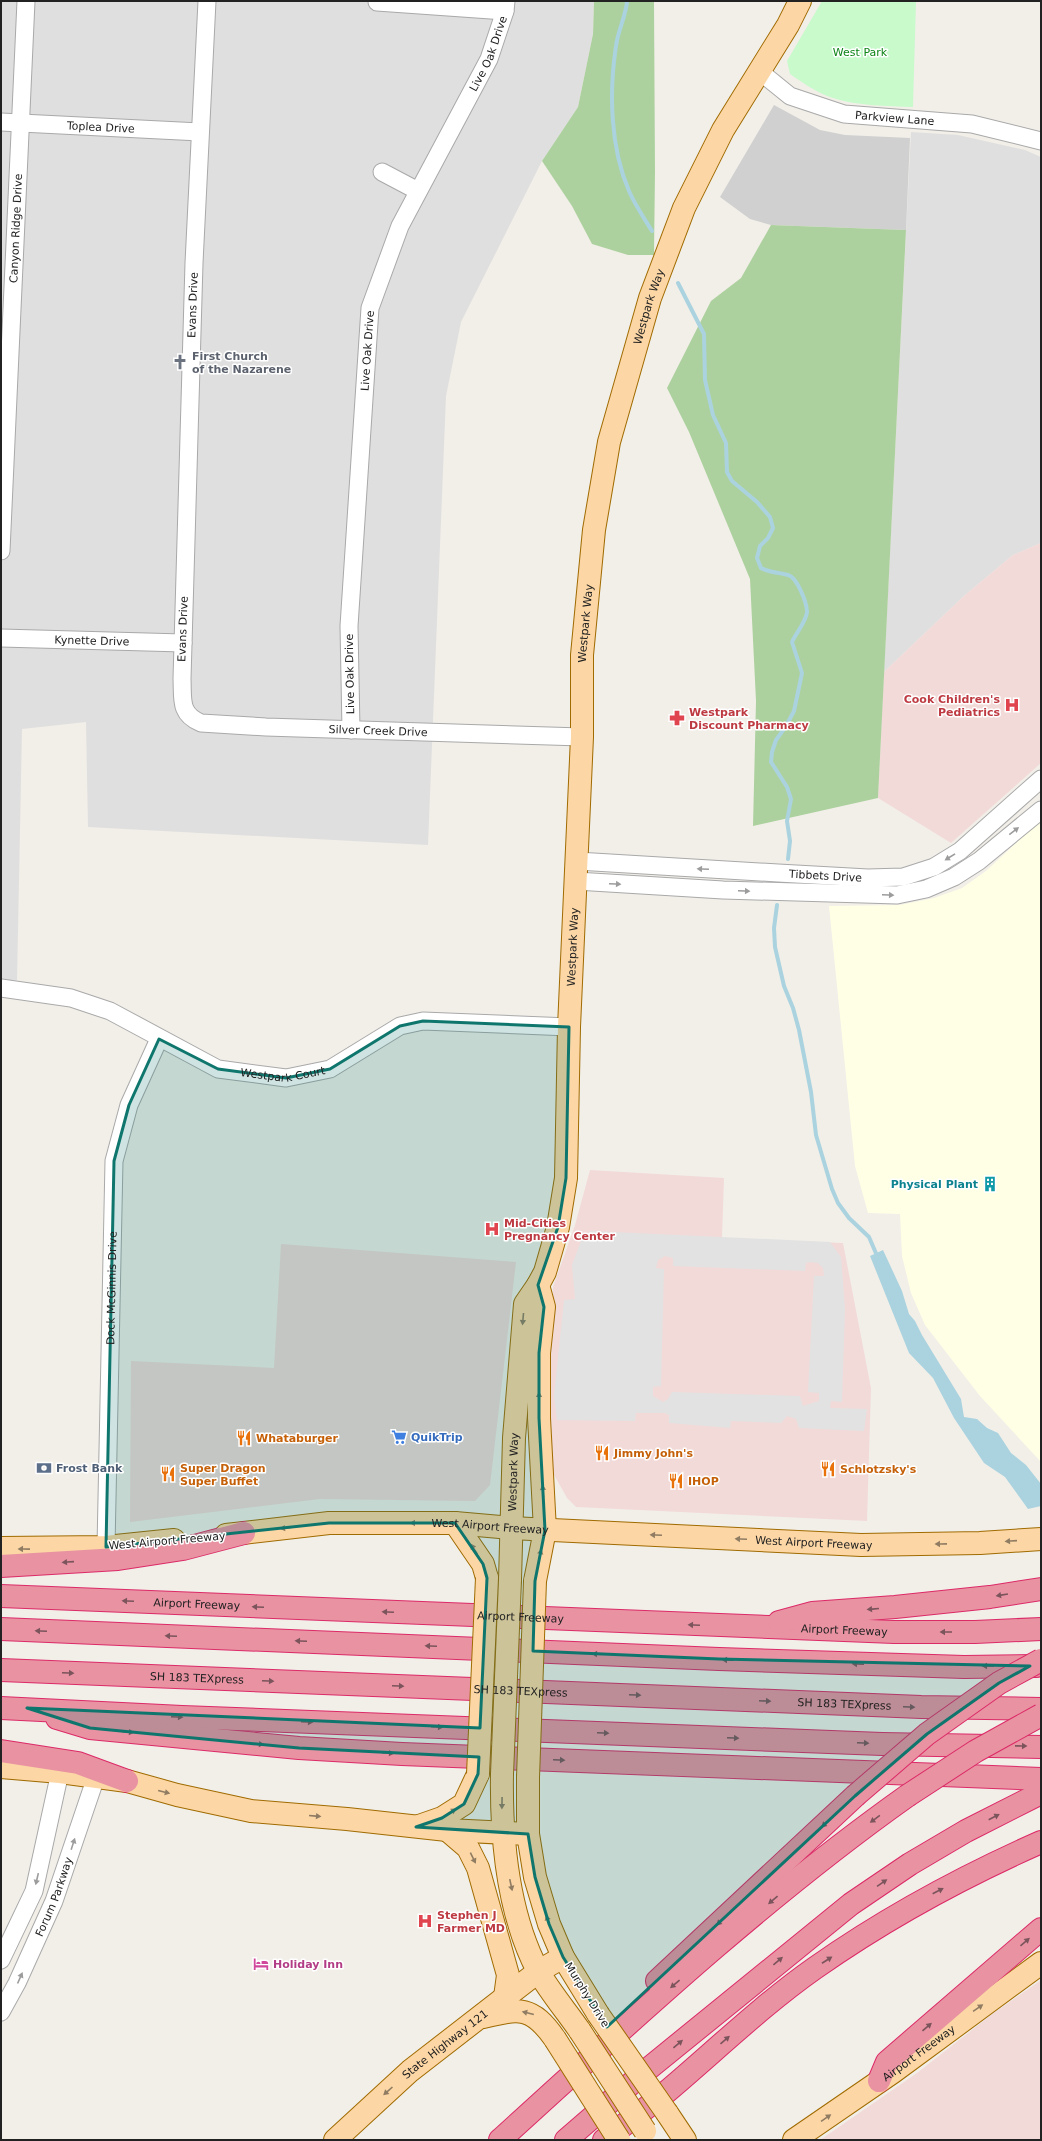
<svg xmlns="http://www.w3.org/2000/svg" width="1042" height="2141" font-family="'DejaVu Sans',sans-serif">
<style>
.residential{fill:#e0dfdf}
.commercial{fill:#f2dad9}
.education{fill:#ffffe5}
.religious{fill:#d0d0d0}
.forest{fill:#add19e}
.park{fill:#c8facc}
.parking{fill:#e2e2e2;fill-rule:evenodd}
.water{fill:#aad3df}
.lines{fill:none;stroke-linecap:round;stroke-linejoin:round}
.stream{stroke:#aad3df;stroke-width:4}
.minor-casing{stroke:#a9a9a9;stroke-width:19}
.major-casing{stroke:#a06b00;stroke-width:24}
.highway-casing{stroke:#dc2a67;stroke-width:24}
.minor{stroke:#fff;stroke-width:17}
.major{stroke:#fcd6a4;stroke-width:22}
.highway{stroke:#e892a2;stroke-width:22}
.major-bridge-casing{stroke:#a06b00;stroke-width:24;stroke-linecap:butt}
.highway-bridge-casing{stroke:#dc2a67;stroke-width:24;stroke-linecap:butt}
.major-bridge{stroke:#fcd6a4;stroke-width:22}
.highway-bridge{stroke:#e892a2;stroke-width:22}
.oneway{fill:#9c9c9c}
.oneway2{fill:#8f7c63}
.oneway3{fill:#7b545c}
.marked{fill:#0f766e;fill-opacity:0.2;stroke:#0f766e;stroke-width:3;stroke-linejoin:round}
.labels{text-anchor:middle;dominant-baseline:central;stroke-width:3;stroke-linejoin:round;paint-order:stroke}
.park-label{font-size:11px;fill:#0c8416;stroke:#fff}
.street-label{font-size:11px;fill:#222;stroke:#fff}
.worship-label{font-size:11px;font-weight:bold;fill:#5b616d;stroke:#fff;text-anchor:start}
.health-label{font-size:11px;font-weight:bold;fill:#be3a42;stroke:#fff;text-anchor:start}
.culture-label{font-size:11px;font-weight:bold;fill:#0d838f;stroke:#fff;text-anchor:end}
.shop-label{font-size:11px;font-weight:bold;fill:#366cbe;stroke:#fff;text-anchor:start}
.food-label{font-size:11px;font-weight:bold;fill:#c56008;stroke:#fff;text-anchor:start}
.service-label{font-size:11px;font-weight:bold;fill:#4e5e75;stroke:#fff;text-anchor:start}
.hotel-label{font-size:11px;font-weight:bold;fill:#b23c85;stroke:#fff;text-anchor:start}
</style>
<rect width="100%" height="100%" fill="#f2efe9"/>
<g class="residential">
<path d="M1 1H594L593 34 578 107 542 161 461 322 446 396 428 845 88 827 86 722 22 729 17 980H1Z"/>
<path d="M911 132 958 135 1025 150 1041 157V543L1013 555 965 595 884 672Z"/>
</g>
<g class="commercial">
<path d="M1041 543V763L951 843 878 798 884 672 965 595 1013 555Z"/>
<path d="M590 1170 724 1178 722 1238 843 1243 871 1388 867 1521 576 1507 567 1498 553 1473 549 1363 553 1287 575 1225Z"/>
<path d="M281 1244 516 1262 490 1485 475 1501 320 1499 130 1522 131 1361 274 1368Z"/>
<path d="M1041 1980V2140H820L917 2073 991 2015Z"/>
</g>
<path class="education" d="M1041 820V1462L980 1396 925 1325 911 1293 902 1256 900 1214 868 1213 855 1166 829 906 900 905 934 898 962 888 986 871Z"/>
<path class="religious" d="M774 105 820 130 845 135 910 138 906 230 771 225 750 219 720 197Z"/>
<g class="forest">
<path d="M594 1H654L655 172 654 255H628L592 244 572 206 542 161 578 107 593 34Z"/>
<path d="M771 225 906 230 878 798 753 826 756 701 750 579 689 432 667 388 711 301 741 278Z"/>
</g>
<path class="park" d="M822 1H916L913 107C887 106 858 106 833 98 817 93 803 83 790 74L787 61Z"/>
<path class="parking" d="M591 1231 830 1242 841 1257 845 1309 842 1402 831 1401 830 1408 867 1409 864 1431 799 1428 796 1419 787 1416 781 1423 731 1421 730 1428 669 1423V1415L665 1413H636L635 1421 557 1420 554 1396 564 1300 575 1299 572 1265 581 1241ZM665 1256 673 1258V1266L805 1271 806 1263 810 1262 818 1263 823 1268 824 1276H814L808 1392 819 1393V1401L803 1406 800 1396 672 1392 668 1399 663 1402 653 1396V1387L661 1386 664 1269 656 1268 658 1260Z"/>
<path class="water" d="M883 1250 902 1291 909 1314 915 1321 922 1335 961 1399 964 1417 977 1419 987 1428 998 1433 1011 1453 1026 1465 1041 1484V1506L1028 1509 1005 1477 984 1463 954 1418 933 1378 909 1353 870 1256Z"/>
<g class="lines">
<g class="stream">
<path d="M627 1C626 16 618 30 616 46 609 92 610 147 629 191 635 205 644 218 652 231"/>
<path d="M678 283 704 334 705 380 713 415 726 443 727 472 732 481 757 502 770 517 773 528 768 538 760 546 757 558 761 568C770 573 778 572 788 575 797 577 807 603 807 612 806 622 796 633 792 642L802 673 794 711 786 726 776 740 772 752 771 762 787 787 791 799 787 821 790 841 788 859"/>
<path d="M777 905 774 928 775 947 784 986 793 1008 799 1030 811 1092 816 1135 832 1189 838 1203 849 1218 869 1237 878 1258"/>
</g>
<g class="minor-casing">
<g id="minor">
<path id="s1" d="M207 1 194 263 182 679C183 699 179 714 201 723L266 727 582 737"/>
<path d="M377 2 505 11"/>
<path id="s2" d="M758 70 790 96 844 114 972 124 1041 141"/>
<path id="s3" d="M1 122 200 132"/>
<path d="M382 172 418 191"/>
<path id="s4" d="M1 551 26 1"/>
<path id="s5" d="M1 638 183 643"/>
<path id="s6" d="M351 730 349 626 370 308 400 226 489 59 505 11 506 1"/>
<path id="s7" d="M577 861 778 873 868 878 903 877 934 867 960 851 1041 779"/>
<path d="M576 881 723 890 897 895 926 889 954 877 979 861 1041 810"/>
<path id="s8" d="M1 988 71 998 110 1011 218 1069 286 1078 330 1069 400 1026 423 1021 569 1027"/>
<path id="s9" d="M106 1547 114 1161 129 1105 159 1039"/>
<path d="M1 1960 34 1891 60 1772"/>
<path id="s10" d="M1 2012 17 1983 54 1901 96 1777"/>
</g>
</g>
<g class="major-casing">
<g id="major">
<path d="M455 1523 483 1564 487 1578"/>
<path id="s11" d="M226 1535 329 1523H455L511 1528 861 1545 980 1543 1041 1539"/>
<path d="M1 1548 106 1547 174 1540"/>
<path id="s12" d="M510 1580 514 1438 525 1304 538 1285 545 1272 558 1227 566 1178 569 1027 582 737V655L594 530 609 442 650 298 684 208 723 130 788 25 800 1"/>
<path d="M535 1581 545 1530 539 1418V1353L544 1307 538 1285"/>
<path d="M1 1767 60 1772 127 1781 177 1795 251 1811 347 1819 447 1830 528 1834"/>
<path d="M502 1774C501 1837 508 1914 538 1971 550 1992 567 2012 580 2031"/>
<path d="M528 1777V1834L535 1877 549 1924 563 1957 598 2014"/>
<path d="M419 1826 442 1818 464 1804 478 1774"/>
<path d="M447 1830 468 1848 478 1868 508 1975 505 1997"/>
<path d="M483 2017C520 2008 532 2006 555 2039"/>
<path d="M667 2113 685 2140"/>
<path id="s13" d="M335 2140 410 2071 539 1971 563 1957"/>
<path id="s14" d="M794 2140 893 2072 1041 1963"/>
</g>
</g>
<g class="highway-casing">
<g id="highway">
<path d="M1 1566 118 1559 183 1549 244 1533"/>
<path id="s15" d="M1 1596 894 1632H975L1041 1629"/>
<path d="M779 1622 812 1613 895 1607 990 1597 1041 1589"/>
<path d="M1 1629 719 1659 964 1667 1036 1666"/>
<path id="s16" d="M1 1670 921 1707 1041 1709"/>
<path d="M1 1708 182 1717 882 1744 1041 1747"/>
<path d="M57 1718 90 1728 299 1748 402 1754 1041 1779"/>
<path d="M1 1751 78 1763 127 1781"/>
<path d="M657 1981 855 1796"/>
<path d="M879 2081 887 2062 1041 1929"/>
<path d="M500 2140C631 2021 762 1899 907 1796"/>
<path d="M566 2140 648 2069 851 1904 910 1864 966 1831 1041 1793"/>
<path d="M604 2140C624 2125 644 2110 664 2094 714 2052 761 2006 815 1968 886 1918 962 1877 1041 1842"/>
</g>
</g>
<use href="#minor" class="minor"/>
<use href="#major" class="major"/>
<use href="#highway" class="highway"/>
<g class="major-bridge-casing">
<g id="major-bridge">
<path d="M478 1774 487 1578"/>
<path d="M502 1774 510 1580"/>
<path d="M528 1777 535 1581"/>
<path d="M598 2014 667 2113"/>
<path d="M580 2031 645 2131"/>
<path d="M555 2039 619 2140"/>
</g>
</g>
<g class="highway-bridge-casing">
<g id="highway-bridge">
<path d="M855 1796 927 1734 999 1683 1041 1660"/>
<path d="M907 1796 976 1751 1041 1715"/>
</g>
</g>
<use href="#major-bridge" class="major-bridge"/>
<use href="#highway-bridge" class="highway-bridge"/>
</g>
<defs><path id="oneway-solid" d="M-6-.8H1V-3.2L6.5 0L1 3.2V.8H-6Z"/></defs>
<g class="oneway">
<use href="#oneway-solid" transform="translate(1014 831) rotate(-38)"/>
<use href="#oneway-solid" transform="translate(950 857) rotate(148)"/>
<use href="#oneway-solid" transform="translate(703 869) rotate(-177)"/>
<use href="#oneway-solid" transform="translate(615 884) rotate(3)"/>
<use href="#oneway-solid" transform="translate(744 891) rotate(2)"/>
<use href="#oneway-solid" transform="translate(888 895) rotate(2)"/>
<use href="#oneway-solid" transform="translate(73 1844) rotate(-72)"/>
<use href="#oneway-solid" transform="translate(37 1879) rotate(103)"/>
<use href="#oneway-solid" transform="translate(20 1978) rotate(-66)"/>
</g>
<g class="oneway2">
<use href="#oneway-solid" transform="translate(523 1319) rotate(95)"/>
<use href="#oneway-solid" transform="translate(539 1398) rotate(-89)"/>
<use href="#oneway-solid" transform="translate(543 1491) rotate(-94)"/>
<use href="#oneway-solid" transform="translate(416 1523) rotate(-180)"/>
<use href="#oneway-solid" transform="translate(286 1528) rotate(173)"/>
<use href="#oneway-solid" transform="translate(656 1535) rotate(-177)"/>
<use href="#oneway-solid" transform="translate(741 1539) rotate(-178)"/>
<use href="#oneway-solid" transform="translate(1011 1541) rotate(176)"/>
<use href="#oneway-solid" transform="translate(941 1544) rotate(179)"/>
<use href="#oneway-solid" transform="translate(24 1549) rotate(-179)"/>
<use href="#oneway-solid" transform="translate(474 1549) rotate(-123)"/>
<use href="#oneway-solid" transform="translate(540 1555) rotate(-78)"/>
<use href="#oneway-solid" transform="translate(164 1792) rotate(14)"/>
<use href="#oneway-solid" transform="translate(502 1803) rotate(91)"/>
<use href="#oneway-solid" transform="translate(451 1812) rotate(-33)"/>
<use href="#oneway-solid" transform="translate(315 1816) rotate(5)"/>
<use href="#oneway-solid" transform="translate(473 1858) rotate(64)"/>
<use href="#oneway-solid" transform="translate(511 1885) rotate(78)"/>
<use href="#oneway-solid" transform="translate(548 1921) rotate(-108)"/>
<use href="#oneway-solid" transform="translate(978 2008) rotate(-35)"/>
<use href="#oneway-solid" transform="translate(528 2013) rotate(-166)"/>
<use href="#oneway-solid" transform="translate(388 2091) rotate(138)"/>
<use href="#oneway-solid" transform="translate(826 2118) rotate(-35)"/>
</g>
<g class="oneway3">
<use href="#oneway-solid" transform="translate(68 1562) rotate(176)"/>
<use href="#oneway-solid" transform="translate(1002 1595) rotate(171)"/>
<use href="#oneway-solid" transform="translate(128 1601) rotate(-178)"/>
<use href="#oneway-solid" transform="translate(258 1607) rotate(-178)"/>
<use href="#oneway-solid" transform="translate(873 1609) rotate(175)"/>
<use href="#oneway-solid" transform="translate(388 1612) rotate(-178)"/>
<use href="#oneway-solid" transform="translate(694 1625) rotate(-178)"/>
<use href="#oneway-solid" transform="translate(41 1631) rotate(-178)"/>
<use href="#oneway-solid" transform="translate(946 1632) rotate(180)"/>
<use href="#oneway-solid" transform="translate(171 1636) rotate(-178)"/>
<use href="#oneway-solid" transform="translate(301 1641) rotate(-178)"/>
<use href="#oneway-solid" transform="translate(431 1646) rotate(-178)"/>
<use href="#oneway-solid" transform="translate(598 1654) rotate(-177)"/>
<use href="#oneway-solid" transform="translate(728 1660) rotate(-178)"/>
<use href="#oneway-solid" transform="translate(858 1664) rotate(-178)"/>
<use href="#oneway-solid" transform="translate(988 1666) rotate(179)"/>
<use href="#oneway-solid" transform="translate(68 1673) rotate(2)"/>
<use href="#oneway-solid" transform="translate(268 1681) rotate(2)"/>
<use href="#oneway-solid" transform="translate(398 1686) rotate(2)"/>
<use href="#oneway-solid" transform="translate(635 1695) rotate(2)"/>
<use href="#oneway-solid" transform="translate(765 1701) rotate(2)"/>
<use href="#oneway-solid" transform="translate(909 1707) rotate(2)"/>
<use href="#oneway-solid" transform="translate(177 1717) rotate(3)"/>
<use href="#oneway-solid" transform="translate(307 1722) rotate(2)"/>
<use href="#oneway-solid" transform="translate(437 1727) rotate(2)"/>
<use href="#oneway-solid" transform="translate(128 1732) rotate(5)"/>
<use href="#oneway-solid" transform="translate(603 1733) rotate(2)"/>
<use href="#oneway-solid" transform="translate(733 1738) rotate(2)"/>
<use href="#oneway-solid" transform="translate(863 1743) rotate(2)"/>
<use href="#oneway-solid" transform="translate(258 1744) rotate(5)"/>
<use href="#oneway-solid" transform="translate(1021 1746) rotate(1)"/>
<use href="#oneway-solid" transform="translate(388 1753) rotate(4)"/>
<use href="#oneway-solid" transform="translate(559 1760) rotate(2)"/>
<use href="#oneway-solid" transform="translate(994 1817) rotate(-27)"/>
<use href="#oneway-solid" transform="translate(875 1819) rotate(144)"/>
<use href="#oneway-solid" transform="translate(826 1823) rotate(137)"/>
<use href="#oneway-solid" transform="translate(882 1883) rotate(-34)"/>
<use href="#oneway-solid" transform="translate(938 1891) rotate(-27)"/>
<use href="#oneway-solid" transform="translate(773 1900) rotate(140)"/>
<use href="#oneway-solid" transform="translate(721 1921) rotate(137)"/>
<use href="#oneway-solid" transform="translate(1025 1942) rotate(-41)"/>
<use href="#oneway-solid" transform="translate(827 1960) rotate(-33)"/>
<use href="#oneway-solid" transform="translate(778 1961) rotate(-40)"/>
<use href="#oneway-solid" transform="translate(675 1984) rotate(140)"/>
<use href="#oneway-solid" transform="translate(927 2027) rotate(-41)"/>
<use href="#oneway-solid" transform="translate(725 2040) rotate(-41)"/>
<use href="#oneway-solid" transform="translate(678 2044) rotate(-40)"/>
</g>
<path class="marked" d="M423 1021 569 1027 566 1178 558 1227 538 1285 544 1307 539 1353V1418L545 1530 535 1581 533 1651 719 1659 1030 1666 999 1683 927 1734 855 1796 607 2027 563 1957 549 1924 535 1877 528 1834 416 1827 442 1818 464 1804 478 1774 479 1757 299 1748 90 1728 27 1708 480 1728 487 1578 483 1564 455 1523H329L106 1547 114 1161 129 1105 159 1039 218 1069 286 1078 330 1069 400 1026Z"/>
<defs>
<g id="church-bare" transform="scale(1.2)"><path d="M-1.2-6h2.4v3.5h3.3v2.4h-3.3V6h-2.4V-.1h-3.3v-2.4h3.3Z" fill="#6b7280" stroke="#fff" stroke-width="2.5" paint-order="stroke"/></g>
<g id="hospital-bare" transform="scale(1.2)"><path d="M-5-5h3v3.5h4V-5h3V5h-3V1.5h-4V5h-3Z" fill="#e0444e" stroke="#fff" stroke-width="2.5" paint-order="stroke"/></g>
<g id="pharmacy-bare" transform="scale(1.2)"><path d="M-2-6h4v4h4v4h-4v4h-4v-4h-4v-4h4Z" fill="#e0444e" stroke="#fff" stroke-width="2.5" paint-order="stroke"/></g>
<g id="building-bare" transform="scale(1.2)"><path d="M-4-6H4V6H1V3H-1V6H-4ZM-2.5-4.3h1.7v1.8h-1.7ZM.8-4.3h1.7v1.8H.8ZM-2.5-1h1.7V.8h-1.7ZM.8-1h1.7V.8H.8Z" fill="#0f9aa8" stroke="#fff" stroke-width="2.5" paint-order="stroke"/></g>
<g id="supermarket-bare" transform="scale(1.2)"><path d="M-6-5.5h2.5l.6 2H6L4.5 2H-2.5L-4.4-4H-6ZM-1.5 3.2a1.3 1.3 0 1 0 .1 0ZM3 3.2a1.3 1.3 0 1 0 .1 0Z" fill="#3f7fe0" stroke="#fff" stroke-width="2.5" paint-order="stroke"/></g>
<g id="restaurant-bare" transform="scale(1.2)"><path d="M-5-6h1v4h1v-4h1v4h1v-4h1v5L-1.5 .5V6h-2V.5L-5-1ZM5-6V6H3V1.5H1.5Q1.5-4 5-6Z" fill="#e8710a" stroke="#fff" stroke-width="2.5" paint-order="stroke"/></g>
<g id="bank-bare" transform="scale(1.2)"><path d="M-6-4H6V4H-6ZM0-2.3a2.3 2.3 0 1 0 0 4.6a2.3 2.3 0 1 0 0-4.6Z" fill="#5c6f8a" stroke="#fff" stroke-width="2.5" paint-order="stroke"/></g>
<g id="hotel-bare" transform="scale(1.2)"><path d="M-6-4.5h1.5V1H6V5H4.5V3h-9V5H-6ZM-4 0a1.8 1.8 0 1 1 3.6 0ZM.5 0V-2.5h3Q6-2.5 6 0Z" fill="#d1479c" stroke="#fff" stroke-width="2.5" paint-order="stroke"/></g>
</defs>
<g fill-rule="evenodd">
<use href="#church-bare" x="180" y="362"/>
<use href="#hospital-bare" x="1012" y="705"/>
<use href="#pharmacy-bare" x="677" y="718"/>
<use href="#building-bare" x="990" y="1184"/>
<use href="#hospital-bare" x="492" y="1229"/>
<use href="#supermarket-bare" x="399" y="1437"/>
<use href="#restaurant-bare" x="244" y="1438"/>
<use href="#restaurant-bare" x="602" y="1453"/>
<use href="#bank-bare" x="44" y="1468"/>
<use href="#restaurant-bare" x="828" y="1469"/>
<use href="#restaurant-bare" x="168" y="1474"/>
<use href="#restaurant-bare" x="676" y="1481"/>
<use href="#hospital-bare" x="425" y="1921"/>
<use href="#hotel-bare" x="261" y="1964"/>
</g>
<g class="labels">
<g class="park-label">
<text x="860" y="52">West Park</text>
</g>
<g class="street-label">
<text stroke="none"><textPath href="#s6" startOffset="704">Live Oak Drive</textPath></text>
<text stroke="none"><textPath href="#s2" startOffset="149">Parkview Lane</textPath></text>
<text stroke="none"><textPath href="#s3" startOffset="100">Toplea Drive</textPath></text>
<text stroke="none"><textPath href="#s4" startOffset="323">Canyon Ridge Drive</textPath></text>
<text transform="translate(193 305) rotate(-88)">Evans Drive</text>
<text stroke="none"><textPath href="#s12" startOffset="1290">Westpark Way</textPath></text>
<text stroke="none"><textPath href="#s6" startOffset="380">Live Oak Drive</textPath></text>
<text stroke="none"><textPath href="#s12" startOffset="966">Westpark Way</textPath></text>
<text transform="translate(183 629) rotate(-88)">Evans Drive</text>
<text stroke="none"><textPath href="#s5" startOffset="91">Kynette Drive</textPath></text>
<text transform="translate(350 674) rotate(-91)">Live Oak Drive</text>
<text stroke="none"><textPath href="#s1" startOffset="908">Silver Creek Drive</textPath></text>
<text stroke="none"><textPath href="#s7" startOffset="249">Tibbets Drive</textPath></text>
<text stroke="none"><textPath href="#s12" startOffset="642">Westpark Way</textPath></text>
<text stroke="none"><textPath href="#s8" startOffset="300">Westpark Court</textPath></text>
<text stroke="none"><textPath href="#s9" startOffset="259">Dock McGinnis Drive</textPath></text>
<text stroke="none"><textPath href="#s12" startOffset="108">Westpark Way</textPath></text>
<text stroke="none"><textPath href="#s11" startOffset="265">West Airport Freeway</textPath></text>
<text transform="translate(167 1541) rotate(-5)">West Airport Freeway</text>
<text stroke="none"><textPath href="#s11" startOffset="589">West Airport Freeway</textPath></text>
<text stroke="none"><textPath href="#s15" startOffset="196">Airport Freeway</textPath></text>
<text stroke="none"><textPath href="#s15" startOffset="520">Airport Freeway</textPath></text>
<text stroke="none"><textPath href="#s15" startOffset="844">Airport Freeway</textPath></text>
<text stroke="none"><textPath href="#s16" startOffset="196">SH 183 TEXpress</textPath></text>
<text stroke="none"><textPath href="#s16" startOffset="520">SH 183 TEXpress</textPath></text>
<text stroke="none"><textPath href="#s16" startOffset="844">SH 183 TEXpress</textPath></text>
<text stroke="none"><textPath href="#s10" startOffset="127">Forum Parkway</textPath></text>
<text transform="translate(587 1995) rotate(58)">Murphy Drive</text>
<text stroke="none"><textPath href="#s13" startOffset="146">State Highway 121</textPath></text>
<text stroke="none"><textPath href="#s14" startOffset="152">Airport Freeway</textPath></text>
</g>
<g class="worship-label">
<text x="192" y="356">First Church<tspan x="192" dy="13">of the Nazarene</tspan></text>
</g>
<g class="health-label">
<text x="1000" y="699" text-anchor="end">Cook Children's<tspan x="1000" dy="13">Pediatrics</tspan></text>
<text x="689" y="712">Westpark<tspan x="689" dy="13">Discount Pharmacy</tspan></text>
<text x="504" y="1223">Mid-Cities<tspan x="504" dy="13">Pregnancy Center</tspan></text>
<text x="437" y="1915">Stephen J<tspan x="437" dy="13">Farmer MD</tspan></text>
</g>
<g class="culture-label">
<text x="978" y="1184">Physical Plant</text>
</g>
<g class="shop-label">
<text x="411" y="1437">QuikTrip</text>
</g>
<g class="food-label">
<text x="256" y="1438">Whataburger</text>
<text x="614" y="1453">Jimmy John's</text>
<text x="180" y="1468">Super Dragon<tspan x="180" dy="13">Super Buffet</tspan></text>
<text x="840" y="1469">Schlotzsky's</text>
<text x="688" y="1481">IHOP</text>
</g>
<g class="service-label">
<text x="56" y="1468">Frost Bank</text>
</g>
<g class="hotel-label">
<text x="273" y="1964">Holiday Inn</text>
</g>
</g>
<rect width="1042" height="2141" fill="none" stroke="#222222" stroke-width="4"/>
</svg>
